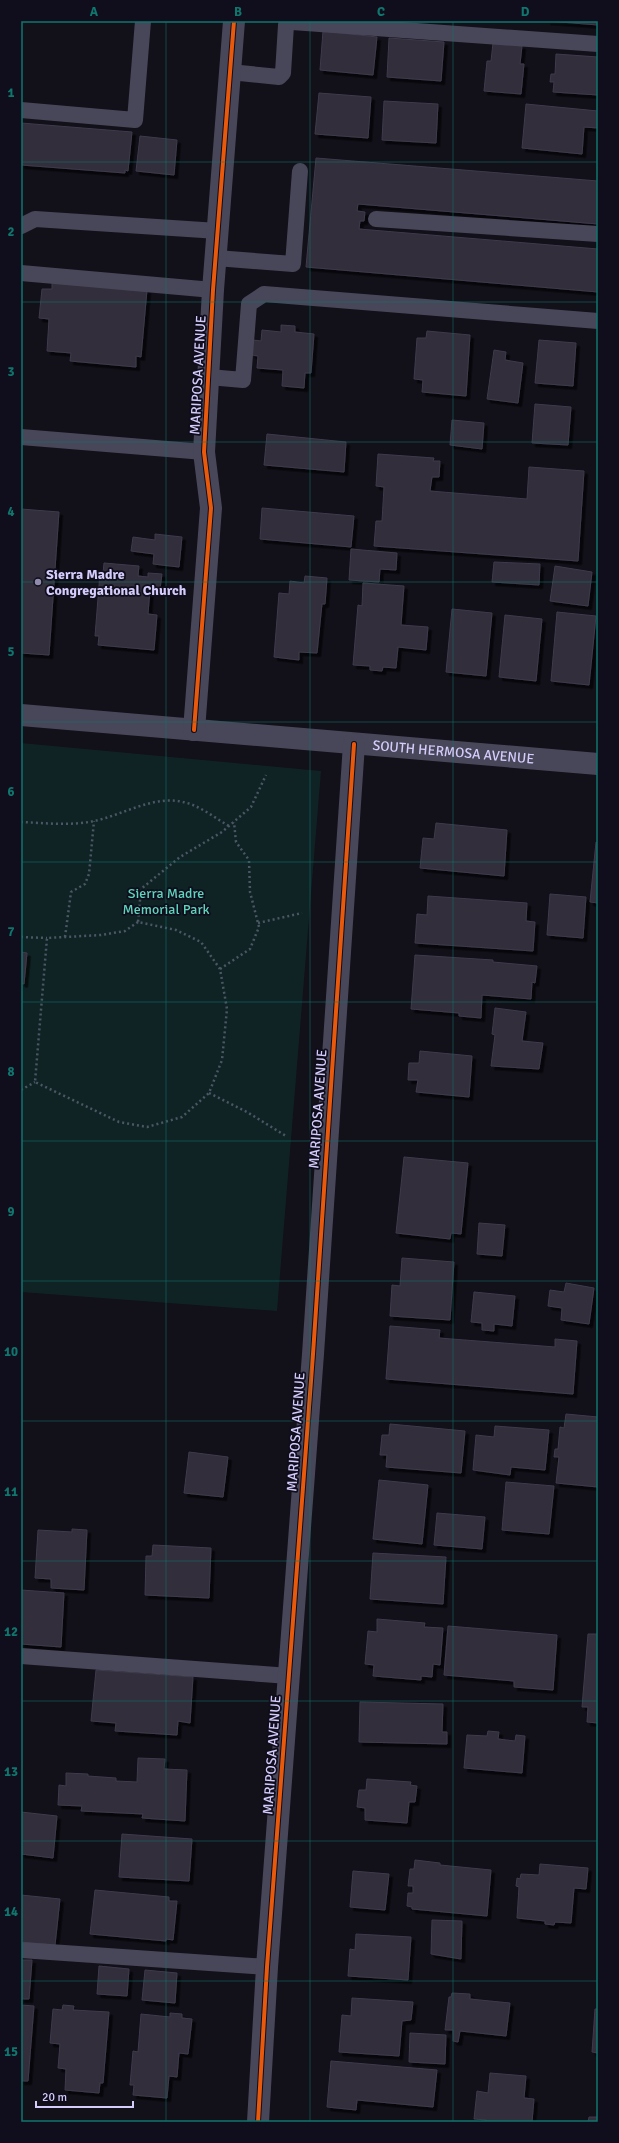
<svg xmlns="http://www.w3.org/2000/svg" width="619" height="2143" font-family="Signika,sans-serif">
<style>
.green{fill:#102324}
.building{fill:#302e3b;stroke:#3f3a4c;filter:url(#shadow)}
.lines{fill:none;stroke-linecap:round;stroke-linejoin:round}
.path{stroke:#4b5764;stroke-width:2.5;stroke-dasharray:2 3;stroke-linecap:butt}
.service{stroke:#484659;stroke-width:16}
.minor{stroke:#484659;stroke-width:22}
.cycleway-casing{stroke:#100d1c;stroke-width:6}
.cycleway{stroke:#e8590c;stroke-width:4}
.grid{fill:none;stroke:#0f766e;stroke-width:1;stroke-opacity:0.55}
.poi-dot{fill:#908aac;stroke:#100d1c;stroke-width:1.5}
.labels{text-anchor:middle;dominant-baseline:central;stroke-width:3.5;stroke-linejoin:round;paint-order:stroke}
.street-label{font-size:14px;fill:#d4ccfb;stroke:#100d1c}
.poi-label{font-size:14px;font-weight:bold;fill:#d4ccfb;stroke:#100d1c;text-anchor:start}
.park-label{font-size:14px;fill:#5ed5be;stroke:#100d1c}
.neatline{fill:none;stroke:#0f766e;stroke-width:1.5}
.grid-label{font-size:13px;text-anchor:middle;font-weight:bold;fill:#0f766e}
</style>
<defs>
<filter id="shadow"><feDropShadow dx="3.5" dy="3.5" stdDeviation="0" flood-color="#0009"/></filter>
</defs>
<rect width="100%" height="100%" fill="#121018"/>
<path class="green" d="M21 743 321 771 277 1311 21 1292Z"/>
<g class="building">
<path d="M547 21H598V25Z"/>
<path d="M323 31 377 37 373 75 320 70Z"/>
<path d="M389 38 444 42 441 81 387 77Z"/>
<path d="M493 43 522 46 520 64H524L521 94 484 91 487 61H491Z"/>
<path d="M556 54 598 57V95L553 92 554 82H550L551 74H555Z"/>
<path d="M319 93 371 97 368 138 315 134Z"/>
<path d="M384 101 438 104 436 143 382 140Z"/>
<path d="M526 104 598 111V128L584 127 582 154 522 148Z"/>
<path d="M21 123 132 132 128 171 125 170V173L21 165Z"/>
<path d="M140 136 177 140 174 175 136 171Z"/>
<path d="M316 158 598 181V224L358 204 357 211 365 212 364 221H360L359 229 598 249V292L306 267Z"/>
<path d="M52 282 147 290 141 357 136 356V367L70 361 71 353 47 351 49 319 39 318 42 289H52Z"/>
<path d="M281 325 295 326V332L314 334 311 373H305L304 388 282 386 283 370 257 368 258 356 252 355 253 340 261 341 262 330 281 332Z"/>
<path d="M427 331 470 335 466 396 422 392 423 380 414 379 417 338H426Z"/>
<path d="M539 340 576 343 573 386 535 383Z"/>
<path d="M494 350 506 352 505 360 523 363 518 403 487 399Z"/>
<path d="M535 404 571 407 568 445 532 443Z"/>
<path d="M452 420 484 423 482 449 450 445Z"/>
<path d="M267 434 346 442 344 472 264 465Z"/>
<path d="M378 454 434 458 433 461H440L439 477H432L430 491 527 499 529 467 584 471 578 561 374 546 376 521H382L384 487 376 486Z"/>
<path d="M262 508 354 516 351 547 260 539Z"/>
<path d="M21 509 59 512 49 655 21 653Z"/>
<path d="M155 534 182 537 179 567 153 564 154 554 131 551 133 537 155 540Z"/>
<path d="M351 549 397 553 396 570 380 569 379 582 349 580Z"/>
<path d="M494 562 540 564 539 585 492 582Z"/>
<path d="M104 563 139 566 138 576 148 577V573L162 574 160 589H150L148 614 157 615 154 650 98 645 99 636H95L100 573H103Z"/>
<path d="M555 566 592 572 588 606 550 601Z"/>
<path d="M305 576 327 578 325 604H322L317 653 299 652V660L274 657 279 593 289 594 290 581 304 583Z"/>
<path d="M363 583 404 586 401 625 428 627 426 650 398 647 396 668 383 667 382 671 370 670V666L353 665 358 605 362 606Z"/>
<path d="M452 609 492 613 486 676 446 672Z"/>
<path d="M557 612 596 616 589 685 551 681Z"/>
<path d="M505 615 542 619 536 681 499 677Z"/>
<path d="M436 823 507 830 504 876 420 868 423 838 434 839Z"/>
<path d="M596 842 598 843V903L590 902Z"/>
<path d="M550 894 586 897 583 938 547 935Z"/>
<path d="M428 896 527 903 526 921 535 922 533 951 415 943 417 914 427 915Z"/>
<path d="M21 952 27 953 24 984 21 983Z"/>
<path d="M415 955 493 960V962L537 966 535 983 532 982 531 999 482 995 481 1018 459 1016V1013L411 1009Z"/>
<path d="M495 1008 526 1012 522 1041 543 1043 539 1069 491 1066 495 1035 492 1034Z"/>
<path d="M420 1051 472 1056 469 1097 416 1092 418 1080H408L409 1063H419Z"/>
<path d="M404 1157 468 1163 461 1234 451 1233 450 1239 396 1233Z"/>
<path d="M479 1223 505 1225 502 1256 477 1254Z"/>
<path d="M402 1258 454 1262 450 1320 390 1316 392 1285 400 1286Z"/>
<path d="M566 1283 594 1288 589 1324 561 1320 562 1308 548 1306 550 1290 564 1292Z"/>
<path d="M474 1292 515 1296 512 1326 494 1324V1331L482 1330V1323L471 1322Z"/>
<path d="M390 1326 440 1330 439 1338 555 1347V1339L577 1341 573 1394 386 1379Z"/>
<path d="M566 1414 598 1417V1487L556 1483 559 1457H554L555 1449H558L560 1427 564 1428Z"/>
<path d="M390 1424 465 1431 461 1473 386 1467 387 1455H380L382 1435H389Z"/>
<path d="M495 1426 549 1430 545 1470 511 1467 510 1475 473 1470 476 1435 494 1437Z"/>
<path d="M189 1452 228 1457 223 1497 184 1493Z"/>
<path d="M379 1480 428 1485 422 1544 373 1539Z"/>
<path d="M506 1482 554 1486 549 1534 502 1530Z"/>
<path d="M437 1513 485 1517 482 1549 434 1545Z"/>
<path d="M72 1529 87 1530 84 1590 51 1588V1579L35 1578 38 1530 72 1532Z"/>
<path d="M153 1545 211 1548 209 1598 145 1595 146 1556H152Z"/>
<path d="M373 1553 446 1557 443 1604 370 1599Z"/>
<path d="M21 1590 64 1593 61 1647 21 1644Z"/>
<path d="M377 1619 425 1623 424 1627 443 1628 440 1665 433 1664 432 1677 421 1676V1680L373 1676 374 1665 365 1664 368 1631 377 1632Z"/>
<path d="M448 1626 557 1635 553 1690 514 1687V1681L444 1675Z"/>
<path d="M588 1634H598V1723L587 1722 588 1707H582Z"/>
<path d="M96 1670 193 1677 190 1723 178 1721 177 1735 115 1731 116 1723 91 1721Z"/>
<path d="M360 1702 443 1704 442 1732H447V1744L359 1742Z"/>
<path d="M488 1731 499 1732 498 1739 515 1741 516 1735 525 1736 522 1773 464 1768 467 1735 487 1736Z"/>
<path d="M138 1758 165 1759 164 1769 187 1770 185 1821 142 1818 143 1814 81 1811 82 1806 58 1805 59 1785 66 1786V1773L88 1774V1776L116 1778V1781L137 1782Z"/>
<path d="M367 1779 411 1782 410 1785 417 1786 415 1802H409L407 1823 365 1820V1808L357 1807 359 1790H366Z"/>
<path d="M21 1812 57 1816 53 1858 21 1854Z"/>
<path d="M122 1834 192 1839 189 1881 119 1877Z"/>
<path d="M415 1860 440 1863V1865L491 1870 487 1916 412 1909V1907L407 1906 408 1893H413V1886H408L410 1869H414Z"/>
<path d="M540 1864 588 1868 586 1889 574 1888 571 1923 555 1922 554 1925 545 1924V1921L517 1918 519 1887 516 1886 517 1878 520 1879 521 1874 539 1875Z"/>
<path d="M353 1871 389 1874 385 1910 350 1907Z"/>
<path d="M95 1890 169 1897V1901H177L173 1940 166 1939V1941L90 1934Z"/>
<path d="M21 1895 60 1899 55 1945 21 1942Z"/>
<path d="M432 1920 462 1921 461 1959 431 1954Z"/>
<path d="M356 1934 411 1937 408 1980 348 1976 350 1949 355 1950Z"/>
<path d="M21 1960H32L29 1999H21Z"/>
<path d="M99 1966 129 1969 127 1996 97 1994Z"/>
<path d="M145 1970 177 1973 175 2003 142 2000Z"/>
<path d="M452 1993 470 1994V1999L510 2003 506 2036 460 2031 458 2042 453 2041V2030H445L449 1997H451Z"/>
<path d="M352 1998 413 2002 411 2020 402 2021 399 2056 339 2052 342 2015 351 2016Z"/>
<path d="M21 2005 34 2006 28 2081H21Z"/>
<path d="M63 2005 74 2006 73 2010 109 2012 103 2083H100L99 2093 65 2090 66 2069 58 2068 60 2044 50 2043 53 2009 62 2010Z"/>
<path d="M595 2009H598V2053L592 2052Z"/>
<path d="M170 2013 182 2014V2018L192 2019 188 2054 179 2053 177 2077 169 2076 167 2098 133 2095 134 2085H130L133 2051 138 2052 141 2014 170 2017Z"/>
<path d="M410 2033 446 2035 445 2064 409 2062Z"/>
<path d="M331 2061 437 2070 433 2107 357 2100 356 2110 327 2107Z"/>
<path d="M490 2073 526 2076 524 2098 534 2099 532 2122H486V2120L474 2119 477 2091 488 2093Z"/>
<path d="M589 2117H598V2122H588Z"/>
</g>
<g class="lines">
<g class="path">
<path d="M21 822C44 823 71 826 94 821 123 815 153 795 183 802 199 805 215 818 229 826"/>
<path d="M138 922 125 931 101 935 47 938 35 1082 119 1122 147 1127 182 1117 209 1093 222 1060 227 1009 220 969 201 942 176 930 138 922 141 889 180 857 222 832 251 807 266 775"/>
<path d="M258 923 302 913"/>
<path d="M21 937 47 938"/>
<path d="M65 937 71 892 85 884 89 874 94 821"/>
<path d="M220 969 250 949 259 927 250 892 249 860 236 842 234 822"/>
<path d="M21 1090 35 1082"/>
<path d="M209 1093 247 1112 286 1136"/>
</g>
<g class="service">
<path d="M230 72 279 77 283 73 286 25 292 22 598 44"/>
<path d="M21 110 135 120 143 21"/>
<path d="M376 219 598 234"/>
<path d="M21 226 35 219 218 231"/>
<path d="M216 258 293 264 300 171"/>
<path d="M21 273 213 290"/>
<path d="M209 377 243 380 249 304 264 294 598 321"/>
<path d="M21 437 204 452"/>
<path d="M21 1656 289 1676"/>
<path d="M21 1950 267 1967"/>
</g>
<g class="minor">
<path id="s1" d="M21 715 598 764"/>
<path d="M194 730 211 508 204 452 213 290 234 21"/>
<path d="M258 2122 267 1967 313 1354 354 744"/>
</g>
<g class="cycleway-casing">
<g id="cycleway">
<path d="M194 730 211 508 204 452 213 290 234 21"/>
<path d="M258 2122 267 1967 313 1354 354 744"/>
</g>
</g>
<use href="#cycleway" class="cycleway"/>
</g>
<path class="grid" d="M166 21V2122M310 21V2122M453 21V2122M21 162H598M21 302H598M21 442H598M21 582H598M21 722H598M21 862H598M21 1002H598M21 1141H598M21 1281H598M21 1421H598M21 1561H598M21 1701H598M21 1841H598M21 1981H598"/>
<circle class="poi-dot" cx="38" cy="582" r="4"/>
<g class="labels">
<g class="street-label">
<text transform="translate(198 375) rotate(-87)">MARIPOSA AVENUE</text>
<text stroke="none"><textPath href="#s1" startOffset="434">SOUTH HERMOSA AVENUE</textPath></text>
<text transform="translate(318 1109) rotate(-86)">MARIPOSA AVENUE</text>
<text transform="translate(296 1432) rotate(-86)">MARIPOSA AVENUE</text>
<text transform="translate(272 1755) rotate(-86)">MARIPOSA AVENUE</text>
</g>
<g class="poi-label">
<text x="46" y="574">Sierra Madre<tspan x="46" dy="16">Congregational Church</tspan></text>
</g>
<g class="park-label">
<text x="166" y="893">Sierra Madre<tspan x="166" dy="16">Memorial Park</tspan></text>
</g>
</g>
<rect width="619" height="2143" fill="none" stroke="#100d1c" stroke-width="44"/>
<path d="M36 2101v6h97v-6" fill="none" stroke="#d4ccfb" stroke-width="2"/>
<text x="42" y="2101" font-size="12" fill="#d4ccfb" stroke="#100d1c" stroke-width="3" paint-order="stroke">20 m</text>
<rect x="22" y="22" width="575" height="2099" class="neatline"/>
<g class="grid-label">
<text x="94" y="16">A</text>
<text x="238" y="16">B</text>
<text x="381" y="16">C</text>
<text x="525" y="16">D</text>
<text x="11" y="97">1</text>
<text x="11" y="236">2</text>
<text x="11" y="376">3</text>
<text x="11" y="516">4</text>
<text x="11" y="656">5</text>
<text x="11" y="796">6</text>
<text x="11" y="936">7</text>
<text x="11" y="1076">8</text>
<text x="11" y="1216">9</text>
<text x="11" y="1356">10</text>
<text x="11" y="1496">11</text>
<text x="11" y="1636">12</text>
<text x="11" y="1776">13</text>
<text x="11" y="1916">14</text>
<text x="11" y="2056">15</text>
</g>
</svg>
